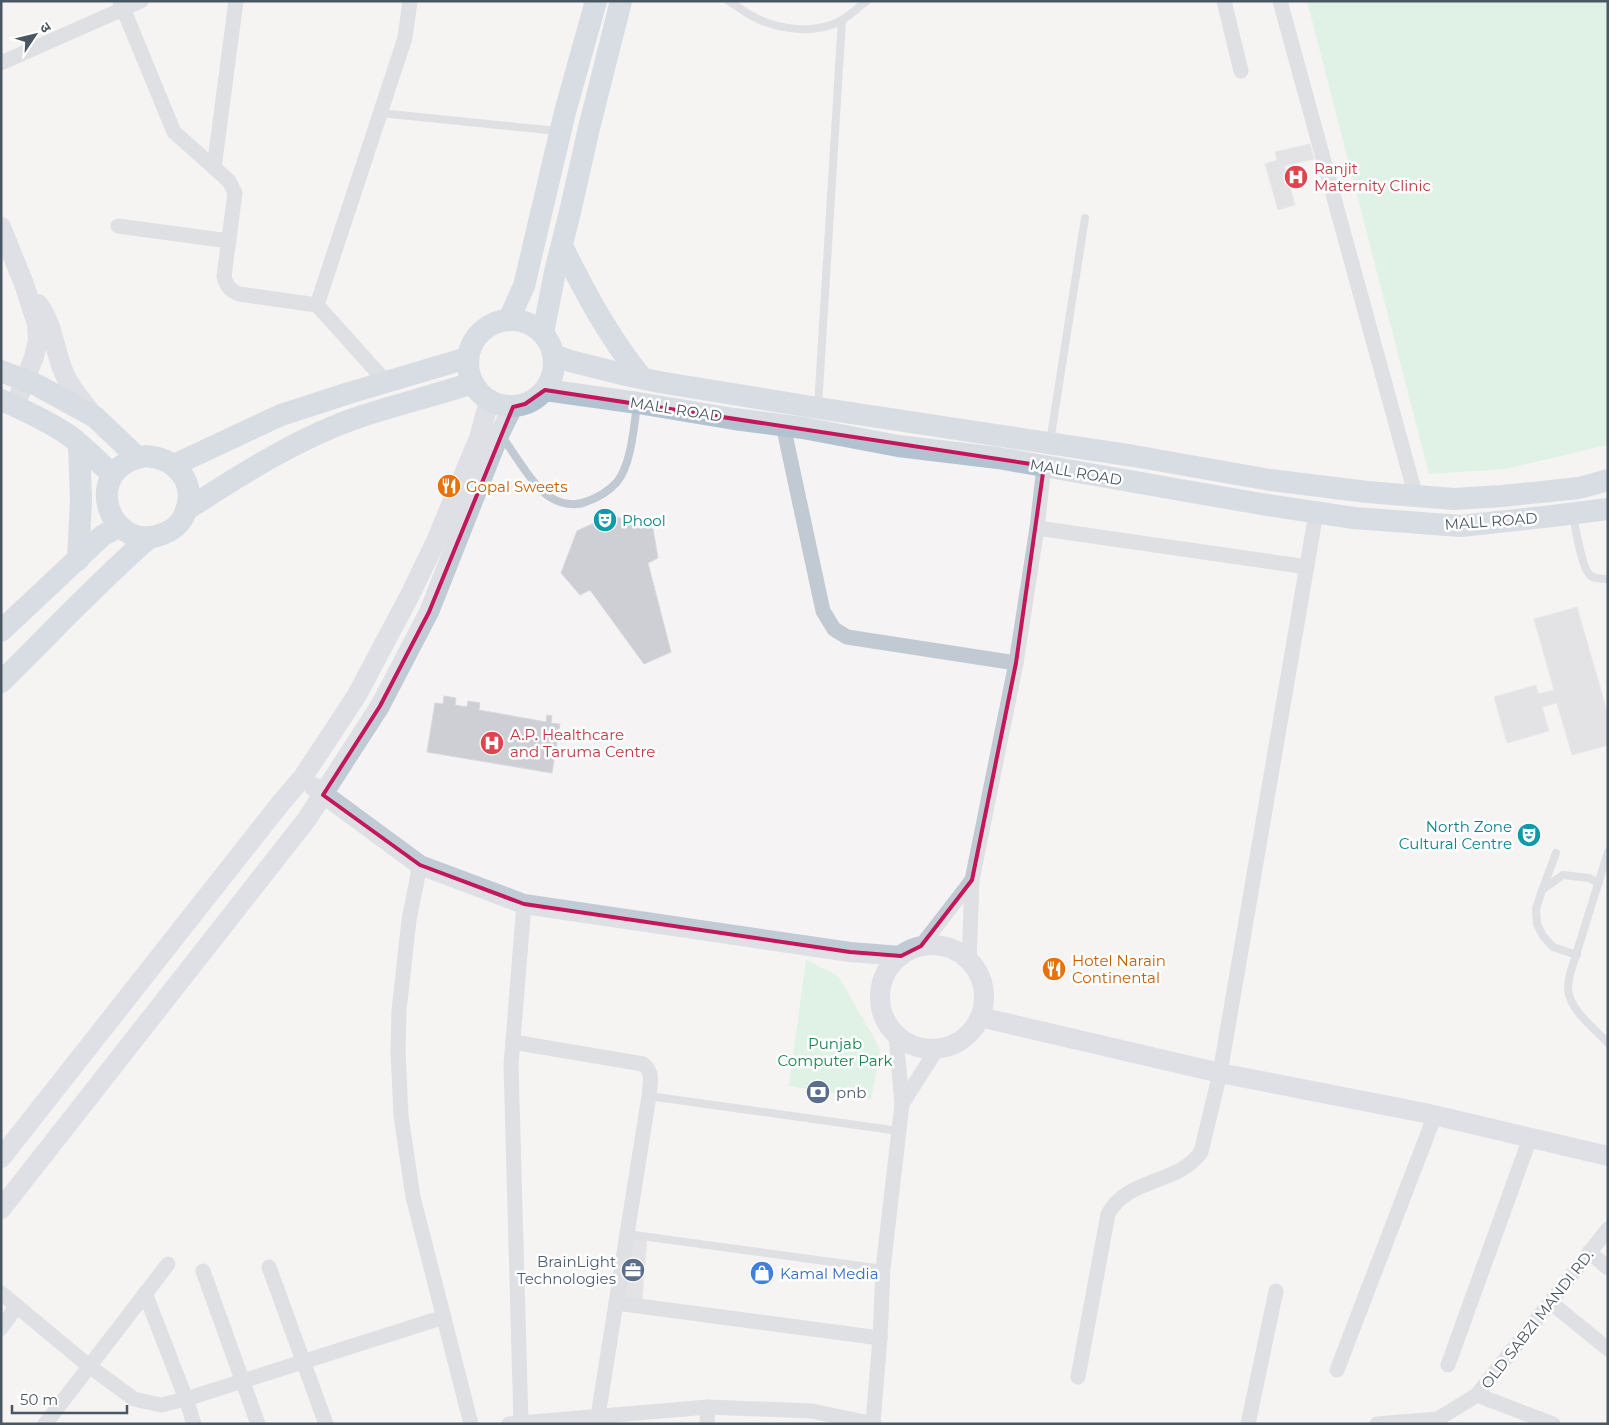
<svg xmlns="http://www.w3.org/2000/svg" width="1609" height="1425" font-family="Montserrat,'Noto Sans Devanagari',sans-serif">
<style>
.green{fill:#c3f1d5}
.building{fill:#cdcfd5;stroke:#d7d9de}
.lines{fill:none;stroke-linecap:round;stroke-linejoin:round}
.lane{stroke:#c1cad2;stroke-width:8}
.street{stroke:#c1cad2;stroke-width:15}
.secondary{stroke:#c1cbd6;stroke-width:20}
.primary{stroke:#b3c2d1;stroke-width:22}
.marked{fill:none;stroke:#c2185b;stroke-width:4;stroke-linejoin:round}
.labels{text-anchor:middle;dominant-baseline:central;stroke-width:5;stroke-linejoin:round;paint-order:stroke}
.health-label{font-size:15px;fill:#be3a42;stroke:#fff;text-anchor:start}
.street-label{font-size:15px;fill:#4a5661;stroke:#fff}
.food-label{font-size:15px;fill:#c56008;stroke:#fff;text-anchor:start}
.culture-label{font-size:15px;fill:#0d838f;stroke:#fff;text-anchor:start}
.park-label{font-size:15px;fill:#17864f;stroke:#fff}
.service-label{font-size:15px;fill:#4e5e75;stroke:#fff;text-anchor:start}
.shop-label{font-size:15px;fill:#366cbe;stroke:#fff;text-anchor:start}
</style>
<rect width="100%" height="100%" fill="#f5f3f3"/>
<g class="green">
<path d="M1307 1H1608V445L1505 469 1429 474Z"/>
<path d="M806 960 838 976 873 1036 880 1051 871 1099 789 1086Z"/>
</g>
<g class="building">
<path d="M1310 144 1314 159 1284 166 1295 205 1278 210 1265 164 1277 160 1275 152Z"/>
<path d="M611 515 653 529 658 558 648 563 671 652 644 664 590 590 580 595 561 573 577 531Z"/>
<path d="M1577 607 1608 715V745L1572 755 1557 703 1542 707 1549 731 1507 743 1494 697 1536 685 1538 694 1554 690 1534 619Z"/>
<path d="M444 696 456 698 455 705 467 707 468 701 480 703 479 710 546 722 547 715 552 716 551 723 560 724 552 773 427 752 435 703 443 704Z"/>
<path d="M627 1234 647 1237 642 1302 616 1303Z"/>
</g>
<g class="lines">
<g class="lane">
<path d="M729 1C737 6 744 12 752 16 778 30 816 35 842 20 851 15 858 7 867 1"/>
<path d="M380 113 558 131"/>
<path d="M818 406 842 20"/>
<path d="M501 435C513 452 532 484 548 496 560 504 575 507 588 501 599 497 609 491 617 482 631 465 634 427 637 404"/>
<path d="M1050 442 1085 218"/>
<path d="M1573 516C1576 529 1581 565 1589 574 1593 579 1602 579 1608 579"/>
<path d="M1608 852 1570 974C1569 979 1568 984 1568 989 1570 1011 1594 1028 1608 1043"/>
<path d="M1543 888 1556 853"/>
<path d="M1577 955 1553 947 1543 936 1537 924 1536 909 1542 890 1563 875 1589 878 1599 883"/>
<path d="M649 1096 899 1131"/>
<path d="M627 1234 883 1269"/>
</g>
<g class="street">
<path d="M120 1 174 132 229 181 235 193 224 276C226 286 230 290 239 294L317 305 386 382"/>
<path d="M1224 1 1241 71"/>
<path d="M1280 1 1416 497"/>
<path d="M1 63 141 1"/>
<path d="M214 168 236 1"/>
<path d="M118 226 229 241"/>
<path d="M317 305 405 38 410 1"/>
<path d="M783 425 823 611 834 629 847 637 1016 663"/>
<path d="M1037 528 1307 567"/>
<path d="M420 865 409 920 399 1011 398 1051 401 1116 413 1197 471 1424"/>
<path d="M921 946 972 880"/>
<path d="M969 961 972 880 1016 663 1037 528 1044 466"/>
<path d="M513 1042 643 1064C654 1072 650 1084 649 1096L598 1416"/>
<path d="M902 1104 937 1049"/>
<path d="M1589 1252 1608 1268"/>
<path d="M269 1267 326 1424"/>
<path d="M203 1271 258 1424"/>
<path d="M1 1293 89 1366 134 1399 161 1405 186 1399 444 1317"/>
<path d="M145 1293 186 1399 194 1424"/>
<path d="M1550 1302 1608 1349"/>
<path d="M616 1303 880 1338"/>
<path d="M1 1328 17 1306"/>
<path d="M1448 1365 1530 1138"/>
<path d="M1337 1370 1435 1115"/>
<path d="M1078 1377 1108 1214C1128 1177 1178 1185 1201 1152L1220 1073 1316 513"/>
<path d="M1477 1395 1553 1424"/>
<path d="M521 1423 511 1065 524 904"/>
<path d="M873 1423 880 1338 883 1269 902 1104 896 1035"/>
<path d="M45 1424 168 1264"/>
<path d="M509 1424 708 1407 812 1411 874 1424"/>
<path d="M707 1424 708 1407"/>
<path d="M1248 1424 1276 1291"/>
<path d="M1377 1424 1438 1419 1477 1395 1608 1229"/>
</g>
<g class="secondary">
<path d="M1 227 24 284 37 324 38 340 34 357 15 406"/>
<path d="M38 304C54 325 54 350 64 373 71 389 83 402 93 415"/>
<path d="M314 787 420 865 524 904 850 952 901 956"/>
<circle cx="932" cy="997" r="52"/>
<path d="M980 1017 1220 1073 1425 1113 1608 1156"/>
<path d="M1 1158 280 804 303 777 357 695 410 595 436 541 479 438 489 401"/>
<path d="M1 1209 307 819 380 706 429 612 500 433 513 407"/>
</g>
<g class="primary">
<path d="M562 246C586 294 608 336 642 378"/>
<path d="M509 319 524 286 565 112 596 1"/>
<circle cx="511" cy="363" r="43"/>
<path d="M543 333 555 272 570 212 589 128 621 1"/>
<path d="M554 355 570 361 626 375 659 382 818 408 1134 456 1270 480 1367 492 1454 499 1502 496 1579 488 1608 480"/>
<path d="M1 371 37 385 95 417 137 457"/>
<path d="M545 390 638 403 734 419 803 428 898 446 998 458 1261 504 1354 518 1461 526 1552 516 1608 509"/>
<path d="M1 400C22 409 45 420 64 432 82 444 96 459 111 474"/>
<path d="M146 456C174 458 195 479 187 508 184 519 176 529 165 533 111 558 76 468 146 456Z"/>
<path d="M174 465 281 415 349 393 467 358"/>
<path d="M186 510C242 474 299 437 362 416 399 404 436 395 472 383"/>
<path d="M78 560 81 500 79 444"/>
<path d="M1 631 102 536 119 526"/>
<path d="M1 682C50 634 97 583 150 537"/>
</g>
</g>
<path d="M0 0H1609V1425H0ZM545 390 1044 466 1016 663 972 880 921 946 901 956 850 952 524 904 420 865 323 795 380 706 429 612 513 407 525 404Z" fill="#f5f3f3" fill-opacity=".55" fill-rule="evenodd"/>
<path class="marked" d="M545 390 1044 466 1016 663 972 880 921 946 901 956 850 952 524 904 420 865 323 795 380 706 429 612 513 407 525 404Z"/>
<defs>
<g id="hospital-disc" transform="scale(1.25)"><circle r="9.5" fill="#e0444e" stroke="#fff"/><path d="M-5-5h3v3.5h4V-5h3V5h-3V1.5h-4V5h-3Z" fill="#fff"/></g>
<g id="restaurant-disc" transform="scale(1.25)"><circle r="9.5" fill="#e8710a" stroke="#fff"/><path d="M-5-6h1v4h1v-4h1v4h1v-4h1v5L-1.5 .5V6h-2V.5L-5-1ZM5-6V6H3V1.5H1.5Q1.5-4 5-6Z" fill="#fff"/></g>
<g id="theatre-disc" transform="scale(1.25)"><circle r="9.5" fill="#0f9aa8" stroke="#fff"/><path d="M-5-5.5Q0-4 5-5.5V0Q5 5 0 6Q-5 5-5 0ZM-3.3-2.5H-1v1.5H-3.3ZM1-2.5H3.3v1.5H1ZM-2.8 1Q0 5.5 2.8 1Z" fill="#fff"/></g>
<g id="bank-disc" transform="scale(1.25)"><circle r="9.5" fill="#5c6f8a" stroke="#fff"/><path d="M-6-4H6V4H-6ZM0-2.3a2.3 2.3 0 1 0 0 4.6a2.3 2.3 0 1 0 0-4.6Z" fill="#fff"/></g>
<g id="office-disc" transform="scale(1.25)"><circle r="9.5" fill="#5c6f8a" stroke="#fff"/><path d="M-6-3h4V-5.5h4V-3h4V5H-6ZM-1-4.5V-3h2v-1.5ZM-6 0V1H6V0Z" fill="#fff"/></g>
<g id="shop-disc" transform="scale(1.25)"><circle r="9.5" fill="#3f7fe0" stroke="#fff"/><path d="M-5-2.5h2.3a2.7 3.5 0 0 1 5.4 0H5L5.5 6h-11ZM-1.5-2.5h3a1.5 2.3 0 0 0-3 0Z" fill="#fff"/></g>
</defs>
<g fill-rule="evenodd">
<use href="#hospital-disc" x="1296" y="177"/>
<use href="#restaurant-disc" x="449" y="486"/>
<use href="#theatre-disc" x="605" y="520"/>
<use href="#hospital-disc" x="492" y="743"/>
<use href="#theatre-disc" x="1529" y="835"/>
<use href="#restaurant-disc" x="1054" y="969"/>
<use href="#bank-disc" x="818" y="1092"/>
<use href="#office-disc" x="633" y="1270"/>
<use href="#shop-disc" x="762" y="1273"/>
</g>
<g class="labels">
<g class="health-label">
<text x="1314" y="168">Ranjit<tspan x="1314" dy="17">Maternity Clinic</tspan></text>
<text x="510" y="734">A.P. Healthcare<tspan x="510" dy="17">and Taruma Centre</tspan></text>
</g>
<g class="street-label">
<text transform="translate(676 409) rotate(9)">MALL ROAD</text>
<text transform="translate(1076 472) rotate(10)">MALL ROAD</text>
<text transform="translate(1491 521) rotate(-4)">MALL ROAD</text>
<text transform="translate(1537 1319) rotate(-52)">OLD SABZI MANDI RD.</text>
</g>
<g class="food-label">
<text x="466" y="486">Gopal Sweets</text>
<text x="1072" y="960">Hotel Narain<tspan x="1072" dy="17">Continental</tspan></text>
</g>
<g class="culture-label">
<text x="622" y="520">Phool</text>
<text x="1512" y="826" text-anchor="end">North Zone<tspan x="1512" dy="17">Cultural Centre</tspan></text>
</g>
<g class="park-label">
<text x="835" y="1043">Punjab<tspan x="835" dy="17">Computer Park</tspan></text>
</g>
<g class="service-label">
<text x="836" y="1092">pnb</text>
<text x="616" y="1261" text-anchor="end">BrainLight<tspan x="616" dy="17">Technologies</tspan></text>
</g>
<g class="shop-label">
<text x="780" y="1273">Kamal Media</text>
</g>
</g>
<rect width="1609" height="1425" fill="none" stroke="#4a5661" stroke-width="5"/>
<g transform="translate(35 35) rotate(55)" stroke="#ffffff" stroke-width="4" paint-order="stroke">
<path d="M0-4L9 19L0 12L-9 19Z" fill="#4a5661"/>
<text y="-8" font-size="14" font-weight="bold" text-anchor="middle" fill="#4a5661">उ</text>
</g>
<path d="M12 1405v8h115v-8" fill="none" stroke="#4a5661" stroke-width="2.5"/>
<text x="20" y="1405" font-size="15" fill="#4a5661" stroke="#ffffff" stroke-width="4" paint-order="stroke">50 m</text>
</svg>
